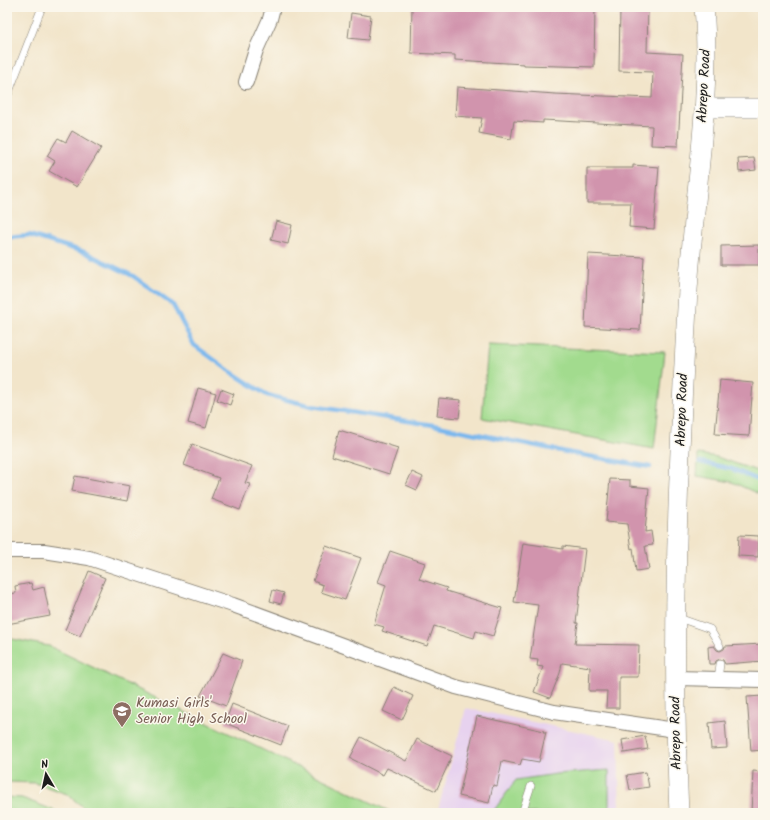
<svg xmlns="http://www.w3.org/2000/svg" width="770" height="820" font-family="Kalam,sans-serif">
<style>
.built{fill:#e7d2ef}
.green{fill:#a2db8e;stroke:#5f7c55}
.lines{fill:none;stroke-linecap:round;stroke-linejoin:round}
.stream{stroke:#7ab7ed;stroke-width:4.5}
.building{fill:#d194ad}
.lane-casing{stroke:#878073;stroke-width:8}
.street-casing{stroke:#878073;stroke-width:16}
.secondary-casing{stroke:#878073;stroke-width:20}
.lane{stroke:#fff;stroke-width:7}
.street{stroke:#fff;stroke-width:14}
.secondary{stroke:#fff;stroke-width:19}
.labels{text-anchor:middle;dominant-baseline:central;stroke-width:3;stroke-linejoin:round;paint-order:stroke}
.street-label{font-size:14px;fill:#1c1c1c;stroke:#fbf7ec}
.education-label{font-size:14px;fill:#785e54;stroke:#fbf7ec;text-anchor:start}
</style>
<rect width="100%" height="100%" fill="#fbf7ec"/>
<filter id="ink" filterUnits="userSpaceOnUse"><feTurbulence type="fractalNoise" baseFrequency=".025" numOctaves="2"/><feDisplacementMap in="SourceGraphic" scale="8" xChannelSelector="R" yChannelSelector="G"/><feConvolveMatrix kernelMatrix="1 2 1 2 8 2 1 2 1" color-interpolation-filters="sRGB"/></filter>
<filter id="wash" filterUnits="userSpaceOnUse"><feTurbulence type="fractalNoise" baseFrequency=".012" numOctaves="4" result="noise"/><feDisplacementMap in="SourceGraphic" scale="16" xChannelSelector="R" yChannelSelector="G"/><feGaussianBlur stdDeviation="0.9" result="paint"/><feColorMatrix in="noise" values="0 0 0 0 0 0 0 0 0 0 0 0 0 0 0 0 0 1.4 0 .05"/><feComposite in="paint" operator="in"/></filter>
<g filter="url(#wash)">
<rect width="100%" height="100%" fill="#f2e5ca"/>
<path class="built" d="M466 708 618 740 620 813H437Z"/>
<g class="green">
<path d="M488 345 665 352 654 449 482 418Z"/>
<path d="M698 454 717 457 763 473V496L732 482 697 476Z"/>
<path d="M7 638 49 646 393 813H90L67 794 35 783 7 782Z"/>
<path d="M609 770V813H492L516 780 556 774Z"/>
<path d="M7 797 22 798 61 813H7Z"/>
</g>
<g class="lines">
<g class="stream">
<path d="M7 237 29 235 84 252 133 276 173 305 194 345 231 372 267 395 312 406 433 425 571 453 650 467"/>
<path d="M700 462 732 469 763 482"/>
</g>
</g>
<g id="blocks">
<g class="building">
<path d="M412 7H595L594 67 524 65V64L455 60V55L411 53Z"/>
<path d="M620 7H648L647 52 683 54 678 146 651 145 652 126 543 120V123L514 121 511 139 479 133 482 118 455 116 457 87 555 94 652 98 653 72 619 71Z"/>
<path d="M351 13 371 16 368 40 348 38Z"/>
<path d="M72 131 101 148 77 187 49 171 55 161 47 156 58 138 66 142Z"/>
<path d="M754 158 756 170 739 172 738 159Z"/>
<path d="M633 165 659 167 654 229 629 227 631 203H587V168H633Z"/>
<path d="M276 221 292 225 288 244 271 240Z"/>
<path d="M759 245V265H721V246Z"/>
<path d="M588 254 644 257 640 330 585 327Z"/>
<path d="M720 380 753 383 749 436 715 434Z"/>
<path d="M198 388 216 393 206 428 188 423Z"/>
<path d="M221 389 234 394 230 405 217 400Z"/>
<path d="M439 398 461 400 459 418 437 416Z"/>
<path d="M339 430 398 448 389 474 332 456Z"/>
<path d="M192 444 252 466 245 483 250 484 240 510 211 499 219 478 184 465Z"/>
<path d="M412 472 423 477 417 490 406 485Z"/>
<path d="M75 476 130 486 127 501 72 491Z"/>
<path d="M610 479 630 480V486L649 488 645 532 651 531 653 545 645 546 649 569 636 571 633 548 631 549 627 524 606 522Z"/>
<path d="M739 535 759 536 758 557 738 556Z"/>
<path d="M523 543 563 549V546L585 549 576 623H578L575 644 639 645 638 677H619V708H606L607 691H589L590 667 562 663 560 673 550 698 534 692 543 667 537 666 538 660 530 659 538 605 514 602Z"/>
<path d="M326 546 361 558 345 600 321 592 323 585 313 581Z"/>
<path d="M390 551 425 563 419 579 447 588 446 591 502 608 493 636 476 631 474 638 434 626 427 646 382 631 384 627 374 624 386 585 378 582Z"/>
<path d="M89 571 105 578 80 636 65 630Z"/>
<path d="M31 583 33 590 44 587 50 616 7 624V594L16 593 15 586Z"/>
<path d="M273 590 284 593 281 604 270 601Z"/>
<path d="M763 644V661L725 664 723 660 720 659 716 661 715 664H709L708 647 714 646 717 650 720 651 724 649 725 646Z"/>
<path d="M223 653 242 661 226 706 200 696Z"/>
<path d="M394 687 413 696 402 720 383 711Z"/>
<path d="M763 696V750L751 751 747 697Z"/>
<path d="M232 704 288 726 281 745 225 723Z"/>
<path d="M477 716 544 731 543 732H546L539 762 522 759 520 765 502 761 497 786 493 785 489 803 459 796Z"/>
<path d="M725 721 727 748 711 749 709 723Z"/>
<path d="M645 736 648 749 624 753 622 740Z"/>
<path d="M361 737 406 761 417 739 452 756 436 791 387 768 383 775 350 758Z"/>
<path d="M753 771 763 772V813H751Z"/>
<path d="M646 772 649 787 630 790 627 775Z"/>
</g>
</g>
</g>
<g filter="url(#ink)">
<use href="#blocks" fill-opacity="0" stroke="#878073" stroke-width="1"/>
<g class="lines">
<g class="lane-casing">
<g id="lane">
<path d="M7 97 42 7"/>
<path d="M676 617 710 629 720 646"/>
<path d="M718 679 720 664"/>
<path d="M522 813 531 786"/>
</g>
</g>
<g class="street-casing">
<g id="street">
<path d="M246 82 256 50 270 19 273 7"/>
<path d="M7 551H44L89 558 233 605 456 687 554 712 675 730"/>
<path d="M675 678 763 680"/>
</g>
</g>
<g class="secondary-casing">
<g id="secondary">
<path d="M704 108H763"/>
<path d="M679 813C671 639 678 464 688 290 694 197 712 100 704 7"/>
</g>
</g>
<use href="#lane" class="lane"/>
<use href="#street" class="street"/>
<use href="#secondary" class="secondary"/>
</g>
</g>
<defs>
<g id="school-pin" transform="scale(1)"><path d="M0 17L-7.5 6A9.5 9.5 0 1 1 7.5 6Z" fill="#8d6e63" stroke="#fbf7ec"/><path d="M0-5L7-2L0 1L-7-2ZM-4 1L0 2.5L4 1V4Q0 6-4 4Z" fill="#fff"/></g>
</defs>
<g fill-rule="evenodd">
<use href="#school-pin" x="122" y="711"/>
</g>
<g class="labels">
<g class="street-label">
<text transform="translate(704 86) rotate(-87)">Abrepo Road</text>
<text transform="translate(682 410) rotate(-88)">Abrepo Road</text>
<text transform="translate(676 733) rotate(-91)">Abrepo Road</text>
</g>
<g class="education-label">
<text x="136" y="703">Kumasi Girls'<tspan x="136" dy="16">Senior High School</tspan></text>
</g>
</g>
<rect width="770" height="820" fill="none" stroke="#fbf7ec" stroke-width="24"/>
<g transform="translate(46 774) rotate(351)" stroke="#fbf7ec" stroke-width="3" paint-order="stroke">
<path d="M0-3L7 15L0 10L-7 15Z" fill="#1c1c1c"/>
<text y="-6" font-size="11" font-weight="bold" text-anchor="middle" fill="#1c1c1c">N</text>
</g>
</svg>
